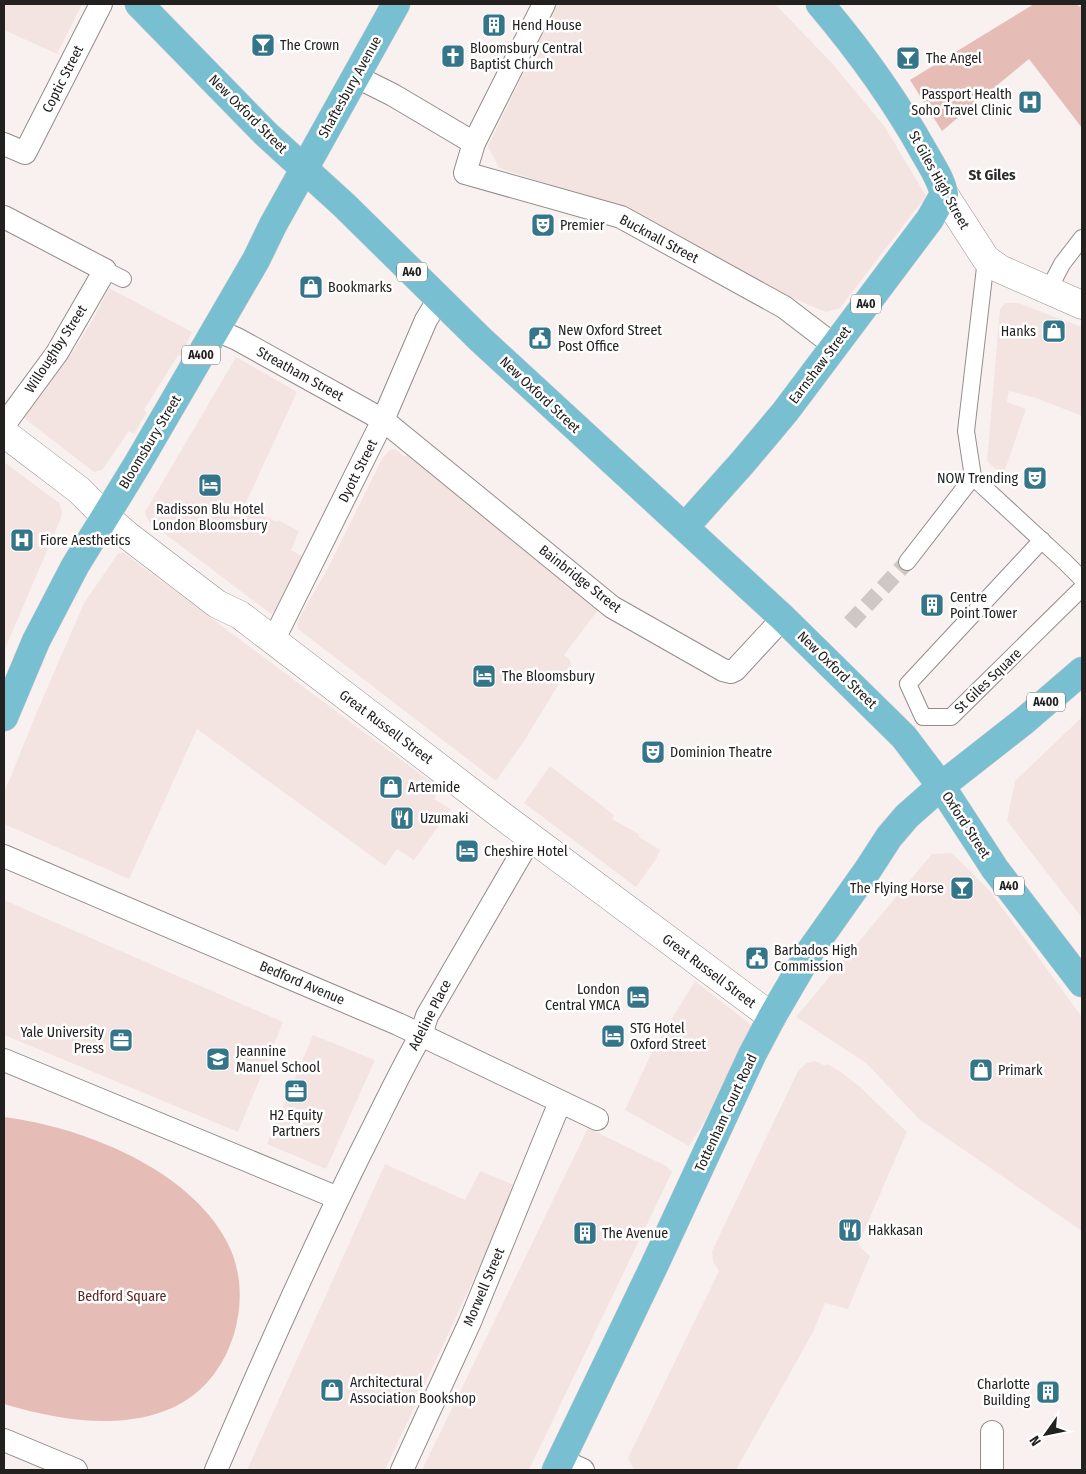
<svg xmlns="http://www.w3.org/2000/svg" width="1086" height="1474" font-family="'Fira Sans Condensed',sans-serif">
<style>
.built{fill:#f4e4e1}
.green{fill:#e6bcb6}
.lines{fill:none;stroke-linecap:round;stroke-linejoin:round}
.pedestrian-tunnel{stroke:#cec7c6;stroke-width:16;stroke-dasharray:16 8;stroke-linecap:butt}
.pedestrian-casing{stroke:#938c8b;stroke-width:18}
.minor-casing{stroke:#938c8b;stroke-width:24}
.tertiary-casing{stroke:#938c8b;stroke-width:29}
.primary-casing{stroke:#cfcece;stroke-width:29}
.pedestrian{stroke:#fff;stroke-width:16}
.minor{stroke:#fff;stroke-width:22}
.tertiary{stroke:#fff;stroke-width:28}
.primary{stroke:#79bfd2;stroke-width:28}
.labels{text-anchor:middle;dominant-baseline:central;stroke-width:5;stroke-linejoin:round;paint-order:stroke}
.shield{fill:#fff;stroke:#656463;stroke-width:1}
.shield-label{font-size:12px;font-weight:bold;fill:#232120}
.poi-label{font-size:14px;fill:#232120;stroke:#fff;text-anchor:start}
.street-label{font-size:14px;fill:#232120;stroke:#fff}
.park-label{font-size:14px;fill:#5e2621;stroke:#fff}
.neighbourhood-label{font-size:15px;font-weight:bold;fill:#2f2928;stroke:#fff}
</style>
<rect width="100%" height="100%" fill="#f9f1f0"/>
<g class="built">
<path d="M4 4H82L57 54 4 30Z"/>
<path d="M557 4H775L831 62 885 127 926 196 840 308 826 312 783 294 610 205 499 168 488 146Z"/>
<path d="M109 288 192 332 181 356 178 355 144 410 147 412 134 434 129 431 102 470 94 472 24 418 55 374 72 353 93 320Z"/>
<path d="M1005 303H1018L1082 327V416L1036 398 1009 391 1007 402 1026 409 1003 476 987 461 1000 309Z"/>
<path d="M236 357 297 392 244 507 277 522 278 520 299 531 291 550 304 557 274 611 271 614 169 537 149 521 146 516 145 512Z"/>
<path d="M395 449 405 457 407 455 598 610 564 655 570 660 571 664 524 741 496 781 298 629 297 625 300 617 328 568 383 457 390 450Z"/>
<path d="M4 462 59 503 62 512 61 518 4 651Z"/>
<path d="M120 553H124L167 585 439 788 434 799 451 809 414 860 397 849 385 866 197 729 129 879 4 824V793L39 707 84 603 117 555Z"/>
<path d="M1082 717V918L1007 821 1015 781Z"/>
<path d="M550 766 614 815 612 819 639 834V837L660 850 656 859 636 887 524 803Z"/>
<path d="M952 853 990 891 1082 1017V1231L919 1119 866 1063 796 1017 932 854Z"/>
<path d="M4 900 283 1022 238 1132 4 1035Z"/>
<path d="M695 981 759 1031 689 1146 625 1110 653 1050Z"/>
<path d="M313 1035 375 1060 326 1169 267 1144Z"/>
<path d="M815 1061 826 1066 827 1064 841 1072 860 1087 907 1132 858 1245 870 1256 848 1309 825 1303 813 1332 736 1470H634L628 1458 719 1271 713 1262 712 1251 798 1071 807 1063Z"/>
<path d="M588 1128 666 1166 672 1172 529 1470H422Z"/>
<path d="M385 1164 465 1200 480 1171 517 1186 385 1470H247Z"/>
</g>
<g class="green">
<path d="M1034 4H1076L1080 7 1082 4V128L1029 59 942 131 910 80Z"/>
<path d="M4 1117C82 1127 188 1168 227 1242 242 1271 243 1303 234 1334 201 1439 89 1430 4 1404Z"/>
</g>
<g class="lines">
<path class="pedestrian-tunnel" d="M850 623 907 562"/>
<g class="pedestrian-casing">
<g id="pedestrian">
<path d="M105 270 123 279"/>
<path d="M1048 291 1062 264 1082 238"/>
<path d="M973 477 1065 562 1082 579"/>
<path d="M1042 540 908 684 923 717H951L1082 588"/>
<path d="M907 562 973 477 966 431 986 259"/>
</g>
</g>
<g class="minor-casing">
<g id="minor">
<path d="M544 4 474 143 465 173 621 217 784 307 835 346"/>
<path d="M355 76 393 95 474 143"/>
<path d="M4 144 25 153 101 4"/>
<path d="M4 217 105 270 57 353 4 425"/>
<path d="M216 330 237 339 383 420 612 607 723 670 731 672 735 670 783 618"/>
<path d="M273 641 383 420 426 320 439 299"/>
<path d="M4 856 398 1024 597 1119"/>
<path d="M4 1060 338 1198"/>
<path d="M4 1440 76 1470"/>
<path d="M561 1460 583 1470"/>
<path d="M216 1470C264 1358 314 1245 369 1136 386 1102 402 1068 421 1035L427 1016 531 837"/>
<path d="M402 1470 470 1322 560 1102"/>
<path d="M992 1470V1432"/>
</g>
</g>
<g class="tertiary-casing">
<g id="tertiary">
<path d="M944 194 986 259 1000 269 1082 305"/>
<path d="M4 433 79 490 105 516 127 535 217 604 240 615 501 815 772 1017"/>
</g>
</g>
<g class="primary-casing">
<g id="primary">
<path d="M139 4 266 134 345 206 480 339 783 618 904 737 941 786 995 869 1082 983"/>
<path d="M685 527 743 462 785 412 930 219 944 194C941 179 932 166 924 152 895 100 859 50 820 4"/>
<path d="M4 717 36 641 75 566 138 463 256 260 273 225 396 4"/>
<path d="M556 1470 655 1264 752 1055 772 1017 811 950 869 868 889 837 907 816 941 786 1024 721 1082 671"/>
</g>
</g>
<use href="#pedestrian" class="pedestrian"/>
<use href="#minor" class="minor"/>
<use href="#tertiary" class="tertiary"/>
<use href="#primary" class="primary"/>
</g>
<defs>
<g id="building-square" transform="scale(1.25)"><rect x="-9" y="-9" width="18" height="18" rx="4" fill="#357589" stroke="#fff"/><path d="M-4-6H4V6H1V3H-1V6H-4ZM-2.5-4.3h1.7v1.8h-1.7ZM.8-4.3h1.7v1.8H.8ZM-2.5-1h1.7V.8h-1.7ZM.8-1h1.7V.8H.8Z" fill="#fff"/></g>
<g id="bar-square" transform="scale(1.25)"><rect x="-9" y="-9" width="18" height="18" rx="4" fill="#357589" stroke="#fff"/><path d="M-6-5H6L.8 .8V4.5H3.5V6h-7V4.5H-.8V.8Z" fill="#fff"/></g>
<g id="church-square" transform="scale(1.25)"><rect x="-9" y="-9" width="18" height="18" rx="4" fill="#357589" stroke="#fff"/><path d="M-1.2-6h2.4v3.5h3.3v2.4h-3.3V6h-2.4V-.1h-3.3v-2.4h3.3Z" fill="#fff"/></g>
<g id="hospital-square" transform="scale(1.25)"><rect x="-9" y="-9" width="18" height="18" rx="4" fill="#357589" stroke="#fff"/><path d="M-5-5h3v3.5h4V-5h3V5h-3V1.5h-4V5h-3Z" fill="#fff"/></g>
<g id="theatre-square" transform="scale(1.25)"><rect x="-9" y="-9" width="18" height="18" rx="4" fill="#357589" stroke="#fff"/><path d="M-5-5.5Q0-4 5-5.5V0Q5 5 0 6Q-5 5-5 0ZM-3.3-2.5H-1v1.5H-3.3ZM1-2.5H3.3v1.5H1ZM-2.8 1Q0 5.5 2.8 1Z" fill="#fff"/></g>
<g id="shop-square" transform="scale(1.25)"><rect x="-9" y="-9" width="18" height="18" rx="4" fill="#357589" stroke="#fff"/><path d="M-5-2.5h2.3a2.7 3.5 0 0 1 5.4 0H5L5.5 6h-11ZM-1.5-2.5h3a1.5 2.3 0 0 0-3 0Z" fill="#fff"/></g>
<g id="civic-square" transform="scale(1.25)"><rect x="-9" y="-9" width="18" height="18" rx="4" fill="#357589" stroke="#fff"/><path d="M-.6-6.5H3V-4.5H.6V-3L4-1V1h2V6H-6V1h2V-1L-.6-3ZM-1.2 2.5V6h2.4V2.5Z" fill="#fff"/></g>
<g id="hotel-square" transform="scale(1.25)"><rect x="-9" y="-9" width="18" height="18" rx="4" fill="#357589" stroke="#fff"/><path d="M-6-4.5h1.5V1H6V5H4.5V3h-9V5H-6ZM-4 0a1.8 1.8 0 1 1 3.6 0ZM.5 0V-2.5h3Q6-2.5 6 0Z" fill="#fff"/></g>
<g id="restaurant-square" transform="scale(1.25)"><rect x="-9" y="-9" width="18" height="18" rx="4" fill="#357589" stroke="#fff"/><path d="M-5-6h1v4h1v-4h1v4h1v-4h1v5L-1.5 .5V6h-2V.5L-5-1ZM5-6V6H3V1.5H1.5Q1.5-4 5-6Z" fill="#fff"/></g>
<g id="office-square" transform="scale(1.25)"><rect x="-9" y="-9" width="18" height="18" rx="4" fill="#357589" stroke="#fff"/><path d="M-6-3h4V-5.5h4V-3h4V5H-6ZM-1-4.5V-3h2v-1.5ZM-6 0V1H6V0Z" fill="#fff"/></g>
<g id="school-square" transform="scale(1.25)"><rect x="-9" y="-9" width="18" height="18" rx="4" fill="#357589" stroke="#fff"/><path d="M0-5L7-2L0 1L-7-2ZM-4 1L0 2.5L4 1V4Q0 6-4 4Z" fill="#fff"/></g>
</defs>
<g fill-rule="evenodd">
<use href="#building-square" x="494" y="25"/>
<use href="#bar-square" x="263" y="45"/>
<use href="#church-square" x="453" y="56"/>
<use href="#bar-square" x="908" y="58"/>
<use href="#hospital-square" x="1030" y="102"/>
<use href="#theatre-square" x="543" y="225"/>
<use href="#shop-square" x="311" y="287"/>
<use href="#shop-square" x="1054" y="331"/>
<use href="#civic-square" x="540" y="338"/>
<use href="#theatre-square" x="1035" y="478"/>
<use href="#hotel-square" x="210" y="485"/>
<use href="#hospital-square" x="22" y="540"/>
<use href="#building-square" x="932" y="605"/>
<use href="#hotel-square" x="484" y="676"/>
<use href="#theatre-square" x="653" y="752"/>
<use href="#shop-square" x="391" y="787"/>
<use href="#restaurant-square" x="402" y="818"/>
<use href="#hotel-square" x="467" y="851"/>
<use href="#bar-square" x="962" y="888"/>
<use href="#civic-square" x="757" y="958"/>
<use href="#hotel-square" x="638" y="997"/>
<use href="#hotel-square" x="613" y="1036"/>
<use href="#office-square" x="121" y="1040"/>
<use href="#school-square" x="218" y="1059"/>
<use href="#shop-square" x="981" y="1070"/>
<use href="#office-square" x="296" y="1091"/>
<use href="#restaurant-square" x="850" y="1230"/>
<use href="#building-square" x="585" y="1233"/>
<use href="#shop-square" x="332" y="1390"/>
<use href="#building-square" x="1048" y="1392"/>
</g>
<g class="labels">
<g class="shield">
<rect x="397" y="262.5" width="30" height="19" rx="4"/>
<rect x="851" y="294.5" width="30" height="19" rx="4"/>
<rect x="182" y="345.5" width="38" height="19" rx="4"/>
<rect x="1027" y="692.5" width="38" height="19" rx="4"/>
<rect x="994" y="876.5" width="30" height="19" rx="4"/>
</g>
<g class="shield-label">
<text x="412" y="272">A40</text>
<text x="866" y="304">A40</text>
<text x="201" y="355">A400</text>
<text x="1046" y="702">A400</text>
<text x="1009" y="886">A40</text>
</g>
<g class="poi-label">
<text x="512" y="25">Hend House</text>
<text x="280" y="45">The Crown</text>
<text x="470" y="48">Bloomsbury Central<tspan x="470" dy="16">Baptist Church</tspan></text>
<text x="926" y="58">The Angel</text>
<text x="1012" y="94" text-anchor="end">Passport Health<tspan x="1012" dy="16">Soho Travel Clinic</tspan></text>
<text x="560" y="225">Premier</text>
<text x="328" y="287">Bookmarks</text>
<text x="558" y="330">New Oxford Street<tspan x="558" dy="16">Post Office</tspan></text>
<text x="1036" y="331" text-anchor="end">Hanks</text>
<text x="1018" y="478" text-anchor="end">NOW Trending</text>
<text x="210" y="509" text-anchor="middle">Radisson Blu Hotel<tspan x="210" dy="16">London Bloomsbury</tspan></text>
<text x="40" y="540">Fiore Aesthetics</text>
<text x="950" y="597">Centre<tspan x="950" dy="16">Point Tower</tspan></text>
<text x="502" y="676">The Bloomsbury</text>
<text x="670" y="752">Dominion Theatre</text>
<text x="408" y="787">Artemide</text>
<text x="420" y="818">Uzumaki</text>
<text x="484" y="851">Cheshire Hotel</text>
<text x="944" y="888" text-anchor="end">The Flying Horse</text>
<text x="774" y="950">Barbados High<tspan x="774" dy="16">Commission</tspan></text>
<text x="620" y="989" text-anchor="end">London<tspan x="620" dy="16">Central YMCA</tspan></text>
<text x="630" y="1028">STG Hotel<tspan x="630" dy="16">Oxford Street</tspan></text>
<text x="104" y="1032" text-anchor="end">Yale University<tspan x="104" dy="16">Press</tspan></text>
<text x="236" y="1051">Jeannine<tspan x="236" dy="16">Manuel School</tspan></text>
<text x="998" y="1070">Primark</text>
<text x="296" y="1115" text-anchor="middle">H2 Equity<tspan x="296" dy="16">Partners</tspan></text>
<text x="868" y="1230">Hakkasan</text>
<text x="602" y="1233">The Avenue</text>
<text x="350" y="1382">Architectural<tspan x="350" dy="16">Association Bookshop</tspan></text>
<text x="1030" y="1384" text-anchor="end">Charlotte<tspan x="1030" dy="16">Building</tspan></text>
</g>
<g class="street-label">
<text transform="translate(63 79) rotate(-63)">Coptic Street</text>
<text transform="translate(350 87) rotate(-61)">Shaftesbury Avenue</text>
<text transform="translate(248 114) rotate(45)">New Oxford Street</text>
<text transform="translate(939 180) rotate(61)">St Giles High Street</text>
<text transform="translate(659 239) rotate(28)">Bucknall Street</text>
<text transform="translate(56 349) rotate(-57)">Willoughby Street</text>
<text transform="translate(820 365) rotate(-53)">Earnshaw Street</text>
<text transform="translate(300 374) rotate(29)">Streatham Street</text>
<text transform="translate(540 395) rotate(43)">New Oxford Street</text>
<text transform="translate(150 442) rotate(-59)">Bloomsbury Street</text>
<text transform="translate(358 471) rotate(-63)">Dyott Street</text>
<text transform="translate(580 579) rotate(38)">Bainbridge Street</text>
<text transform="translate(837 670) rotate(44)">New Oxford Street</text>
<text transform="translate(988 681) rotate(-44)">St Giles Square</text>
<text transform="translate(386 727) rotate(37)">Great Russell Street</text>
<text transform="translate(966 825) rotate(57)">Oxford Street</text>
<text transform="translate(709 971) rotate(37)">Great Russell Street</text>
<text transform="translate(302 983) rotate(23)">Bedford Avenue</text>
<text transform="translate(430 1015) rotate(-63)">Adeline Place</text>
<text transform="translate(726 1113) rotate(-65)">Tottenham Court Road</text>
<text transform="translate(484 1287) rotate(-67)">Morwell Street</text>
</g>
<g class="park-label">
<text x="122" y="1296">Bedford Square</text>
</g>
<g class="neighbourhood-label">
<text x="992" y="175">St Giles</text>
</g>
</g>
<rect width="1086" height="1474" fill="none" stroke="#232120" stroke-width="10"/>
<g transform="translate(1046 1434) rotate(237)" stroke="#ffffff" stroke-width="4" paint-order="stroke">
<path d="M0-4L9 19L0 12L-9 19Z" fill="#232120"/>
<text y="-8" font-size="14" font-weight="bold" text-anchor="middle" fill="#232120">N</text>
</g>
</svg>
